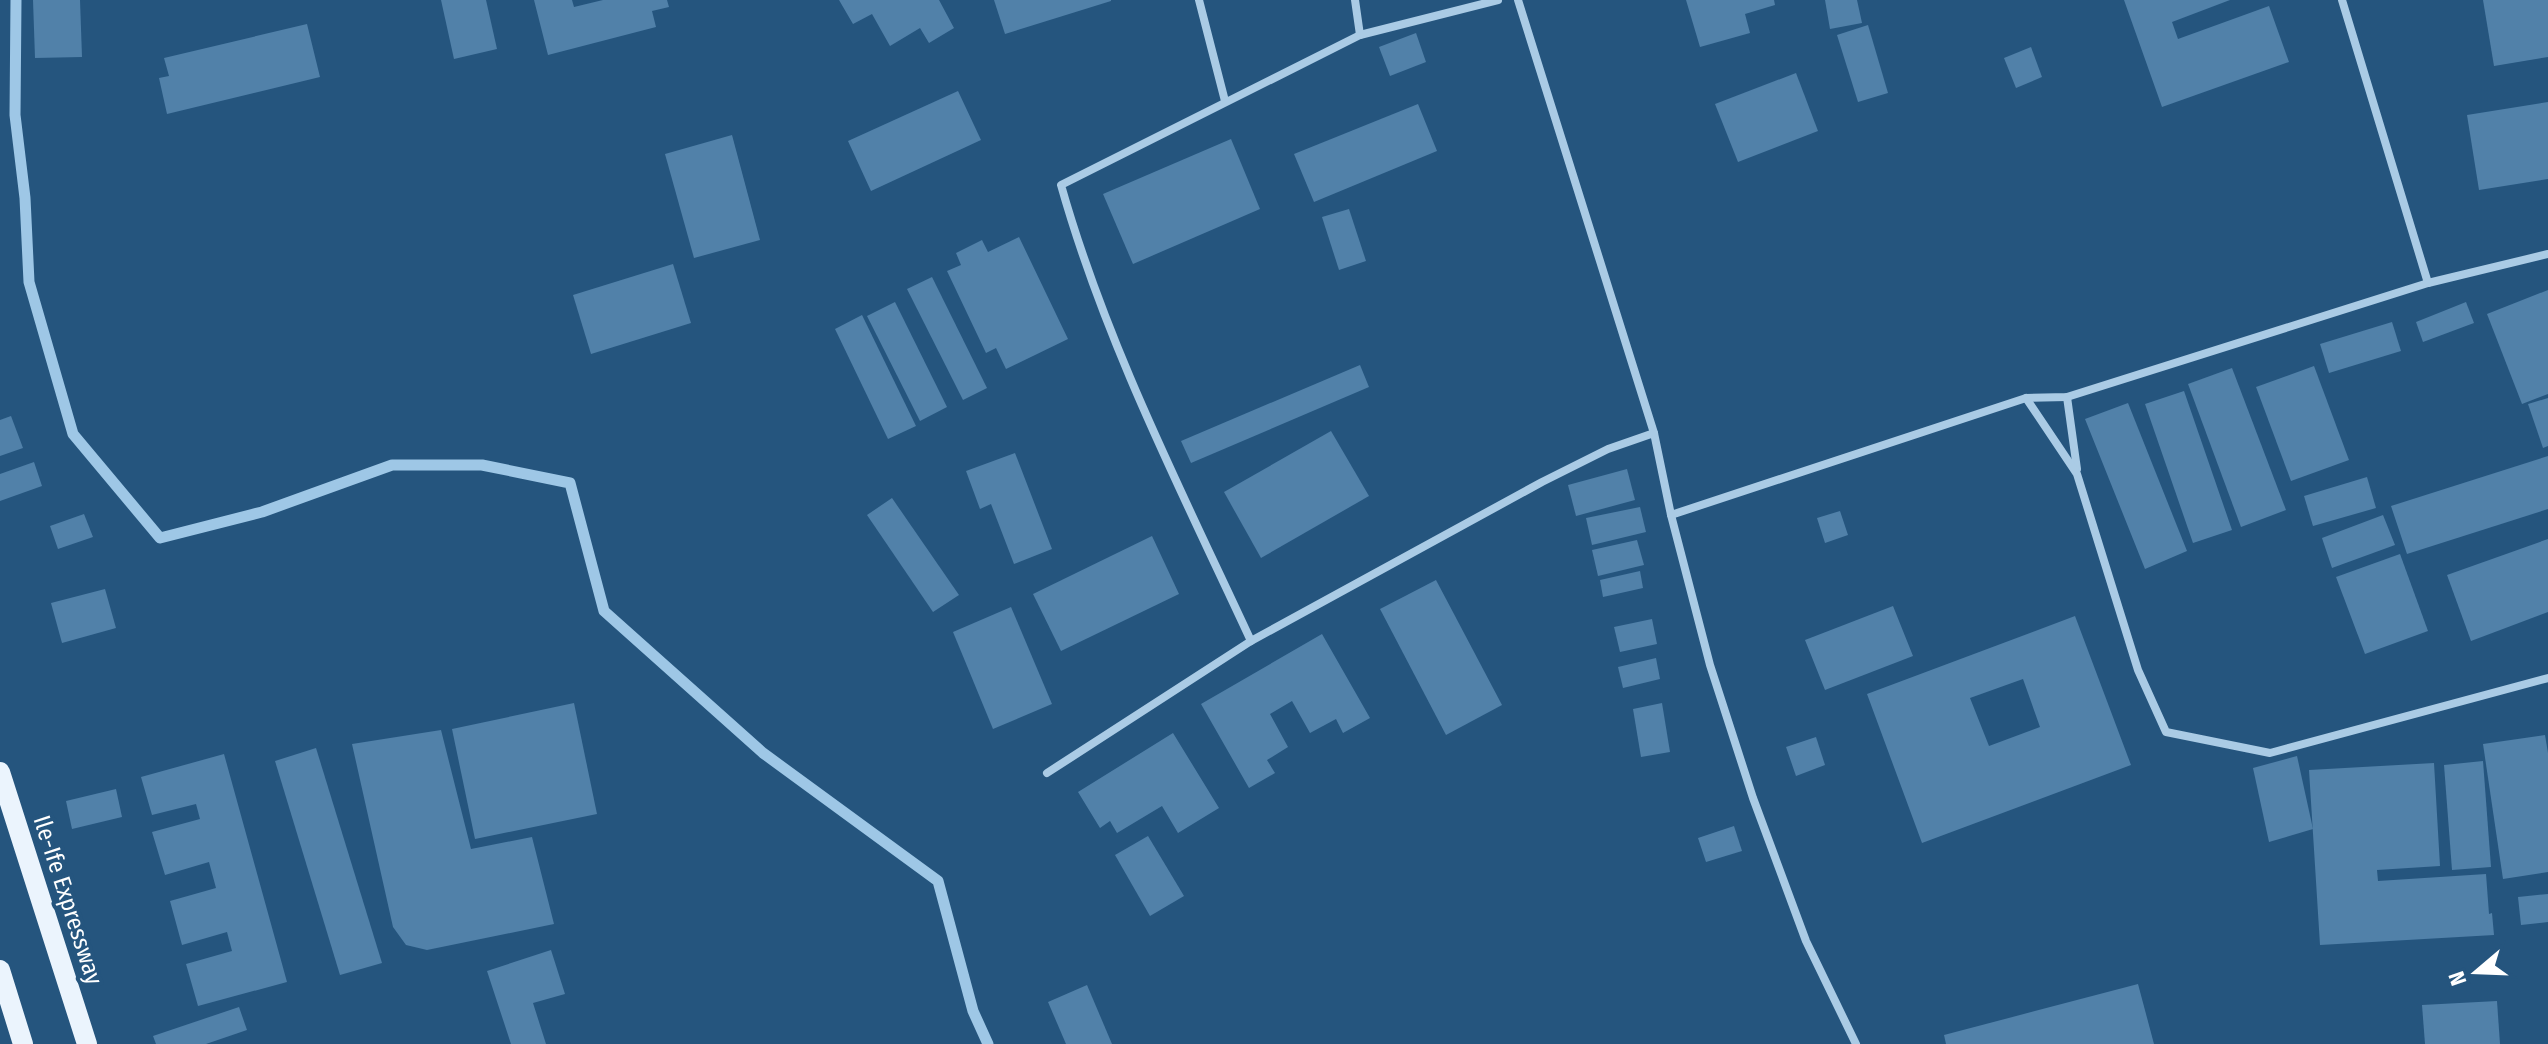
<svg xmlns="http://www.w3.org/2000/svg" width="2548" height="1044" font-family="'Fira Sans Condensed',sans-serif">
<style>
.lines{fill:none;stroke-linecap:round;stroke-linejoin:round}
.stream{stroke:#9ec7e6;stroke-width:11}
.building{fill:#5181a9;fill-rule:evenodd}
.minor{stroke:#aacbe5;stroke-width:8}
.primary{stroke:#ebf4fd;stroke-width:20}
.labels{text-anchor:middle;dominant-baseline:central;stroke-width:8;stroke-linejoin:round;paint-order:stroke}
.street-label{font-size:24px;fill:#fff;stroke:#25557e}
</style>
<rect width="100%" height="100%" fill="#25557e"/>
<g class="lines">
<path class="stream" d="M16 0 15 115 25 198 29 282 73 434 160 538 262 512 392 465H482L570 483 604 611 763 753 938 881 973 1011 988 1044"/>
</g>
<g class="building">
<path d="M33 0H80L82 57 35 58Z"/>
<path d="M441 0H486L497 49 454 59Z"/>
<path d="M534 0H572L574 7 603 0H667L669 7 652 11 656 27 548 55Z"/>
<path d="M839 0H939L954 28 929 43 920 28 890 46 872 14 853 24Z"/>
<path d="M994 0H1111V1L1005 34Z"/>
<path d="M1686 0H1774L1775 5 1745 14 1750 33 1700 47Z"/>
<path d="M1825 0H1857L1862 23 1830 29Z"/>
<path d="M2124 0H2230L2172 22 2178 39 2269 6 2289 62 2162 107Z"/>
<path d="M2483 0H2548V57L2494 66Z"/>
<path d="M307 24 320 77 167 114 159 78 169 76 164 58Z"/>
<path d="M1868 25 1888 93 1858 102 1837 35Z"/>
<path d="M1416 33 1426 62 1390 76 1379 47Z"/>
<path d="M2031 47 2042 77 2016 88 2004 58Z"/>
<path d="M1796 73 1818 131 1738 162 1715 104Z"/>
<path d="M958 91 981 140 871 191 848 141Z"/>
<path d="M2548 102V179L2479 190 2467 115Z"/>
<path d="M1418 104 1437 151 1314 202 1294 154Z"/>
<path d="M732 135 760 240 694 258 665 154Z"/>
<path d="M1231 139 1260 209 1133 264 1103 194Z"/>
<path d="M1349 209 1366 261 1339 270 1322 217Z"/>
<path d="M1019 237 1068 339 1006 369 996 348 986 353 947 271 961 265 956 253 982 240 988 252Z"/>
<path d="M673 264 691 323 591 354 573 295Z"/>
<path d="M932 277 987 388 963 400 907 289Z"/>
<path d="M2548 290V394L2522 404 2487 314Z"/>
<path d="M895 302 947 407 920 421 867 316Z"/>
<path d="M2466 302 2474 323 2423 342 2416 322Z"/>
<path d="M862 315 916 426 888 439 835 329Z"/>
<path d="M2392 322 2401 351 2329 373 2320 344Z"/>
<path d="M1360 365 1369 387 1191 463 1181 441Z"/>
<path d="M2314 366 2349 460 2291 481 2256 387Z"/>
<path d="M2232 368 2286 510 2241 527 2188 384Z"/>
<path d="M2184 391 2232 530 2193 543 2145 404Z"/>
<path d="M2548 398V446L2543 448 2528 404Z"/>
<path d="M2128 403 2187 551 2145 569 2085 419Z"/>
<path d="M11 416 23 448 0 456V420Z"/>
<path d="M1331 431 1369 496 1261 558 1224 492Z"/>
<path d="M1015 453 1052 549 1014 564 991 504 980 509 966 471Z"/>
<path d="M2548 456V509L2407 554 2391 506Z"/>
<path d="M34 462 42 486 0 501V474Z"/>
<path d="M1627 469 1635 500 1576 516 1568 485Z"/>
<path d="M2367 477 2376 508 2313 526 2304 496Z"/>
<path d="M892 498 959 595 933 612 867 515Z"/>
<path d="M1640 507 1646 532 1592 545 1586 518Z"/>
<path d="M1840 511 1848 535 1825 543 1817 518Z"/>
<path d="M84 514 93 537 58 549 50 526Z"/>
<path d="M2383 515 2395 545 2332 568 2322 538Z"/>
<path d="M1152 536 1179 594 1061 651 1033 594Z"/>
<path d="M2548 539V612L2471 641 2447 575Z"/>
<path d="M1637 540 1644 565 1598 576 1592 550Z"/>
<path d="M2400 554 2428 631 2365 654 2336 577Z"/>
<path d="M1640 571 1643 588 1603 597 1600 580Z"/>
<path d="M1436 580 1502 705 1446 735 1380 609Z"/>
<path d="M105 589 116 628 62 643 51 603Z"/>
<path d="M1893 606 1913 656 1825 690 1805 640Z"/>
<path d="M1011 607 1052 704 993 729 953 632Z"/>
<path d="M2075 616 2131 765 1922 843 1867 694ZM2023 679 2040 727 1989 746 1970 698Z"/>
<path d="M1652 619 1657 644 1620 652 1614 627Z"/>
<path d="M1322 634 1370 718 1343 733 1336 719 1310 733 1292 701 1270 714 1288 747 1267 760 1275 773 1249 788 1201 704Z"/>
<path d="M1656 658 1660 679 1623 688 1618 667Z"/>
<path d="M574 703 597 814 475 839 452 729Z"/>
<path d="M1662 703 1670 752 1641 757 1633 709Z"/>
<path d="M441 730 471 849 532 837 554 924 427 950 406 945 393 927 352 744Z"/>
<path d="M1173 733 1219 808 1178 833 1162 806 1117 833 1110 821 1100 828 1078 792Z"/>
<path d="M2545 735 2548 753V872L2503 879 2483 744Z"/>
<path d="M1816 737 1825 765 1796 776 1786 747Z"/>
<path d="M316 748 382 963 340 975 275 761Z"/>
<path d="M224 754 287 982 198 1006 186 964 232 951 227 932 182 945 170 901 216 888 209 862 165 875 152 832 200 819 196 804 152 815 141 777Z"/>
<path d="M2297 756 2313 829 2269 842 2253 768Z"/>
<path d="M2483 761 2491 867 2452 870 2444 765Z"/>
<path d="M2434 763 2440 866 2377 870 2378 881 2486 874 2489 914 2492 913 2494 935 2320 945 2309 770Z"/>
<path d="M116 789 122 817 72 829 66 801Z"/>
<path d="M1734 826 1742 851 1706 862 1698 838Z"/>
<path d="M1148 836 1184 896 1150 916 1115 855Z"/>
<path d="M2548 894V922L2521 925 2518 897Z"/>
<path d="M551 950 565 994 533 1003 546 1044H511L487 971Z"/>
<path d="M2138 984 2154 1044H1946L1944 1035Z"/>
<path d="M1087 985 1112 1044H1066L1048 1002Z"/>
<path d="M2497 1001 2500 1044H2425L2422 1005Z"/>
<path d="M239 1007 247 1030 206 1044H156L153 1036Z"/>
</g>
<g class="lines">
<g class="minor">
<path d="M1199 0 1225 101"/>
<path d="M1355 0 1360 35"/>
<path d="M1518 0 1654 433 1671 515 1710 665 1753 798 1806 941 1856 1044"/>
<path d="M2342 0 2428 283"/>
<path d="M2067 397 2077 469"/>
<path d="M2026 398 2077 474 2138 670 2166 732 2270 753 2548 678"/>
<path d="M1671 515 2026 398 2067 397 2428 283 2548 254"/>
<path d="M1251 641C1182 492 1106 344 1061 185L1360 35 1498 0"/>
<path d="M1047 773 1251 641 1542 482 1608 449 1654 433"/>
</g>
<g class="primary">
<path d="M0 772 87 1044"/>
<path d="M0 970 23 1044"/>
</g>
</g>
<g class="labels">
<g class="street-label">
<text transform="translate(68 900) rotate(72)">Ile-Ife Expressway</text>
</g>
</g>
<g transform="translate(2476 972) rotate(251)" stroke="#25557e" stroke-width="6" paint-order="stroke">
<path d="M0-6L14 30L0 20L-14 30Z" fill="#ffffff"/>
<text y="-12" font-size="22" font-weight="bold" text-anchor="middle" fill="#ffffff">N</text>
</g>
</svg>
